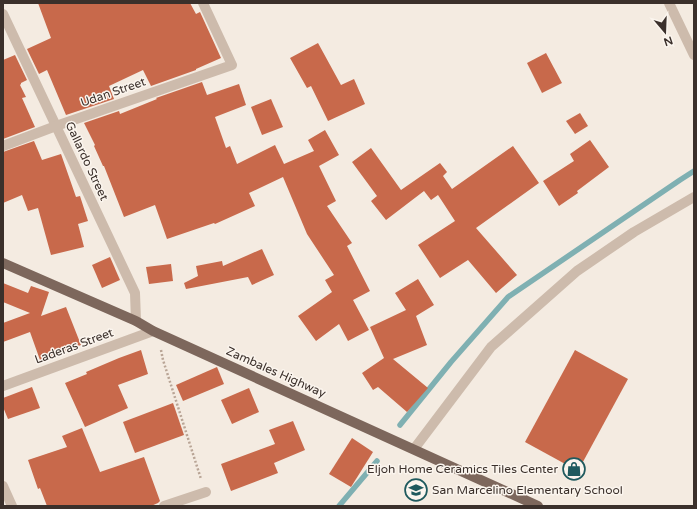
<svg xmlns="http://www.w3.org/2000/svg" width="697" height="509" font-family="'Varela Round',sans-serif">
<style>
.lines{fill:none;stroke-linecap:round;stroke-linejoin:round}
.stream{stroke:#7fb0b2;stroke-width:5.5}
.building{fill:#c8694b}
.path{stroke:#b9a596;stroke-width:2.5;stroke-dasharray:2 2;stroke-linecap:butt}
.minor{stroke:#cdbbac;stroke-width:10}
.primary{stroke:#7d675c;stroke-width:10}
.labels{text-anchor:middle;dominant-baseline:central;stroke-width:3;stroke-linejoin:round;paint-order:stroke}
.street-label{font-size:12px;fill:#3b302b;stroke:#fbf5ee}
.poi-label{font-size:12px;fill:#3b302b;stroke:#fbf5ee;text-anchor:end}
</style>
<rect width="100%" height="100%" fill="#f4ebe1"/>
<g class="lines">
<g class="stream">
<path d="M400 425 451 362 508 297 680 180 694 171"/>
<path d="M339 506 377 461"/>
</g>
</g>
<g class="building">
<path d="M38 3H190L196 14 200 12 221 58 196 69V70L151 86 143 70 109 86 114 99 66 115 47 70 39 74 27 49 51 38Z"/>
<path d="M318 43 341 85 354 79 365 104 328 121 311 86 307 88 290 58Z"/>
<path d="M546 53 562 83 542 93 527 63Z"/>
<path d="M15 55 27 80 21 83V84L20 85 26 97 22 98 35 127 3 139V60Z"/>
<path d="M202 82 207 95 239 84 246 105 215 117 226 148 230 146 237 164 275 145 284 164 314 151 308 140 325 130 339 155 319 166 336 201 327 206 352 243 347 246 370 291 353 300 369 330 348 341 339 324 316 341 298 316 332 292 325 280 334 275 307 234 283 177 249 193 255 206 215 224 214 223 167 239 155 205 124 217 104 166H103L94 146 95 145 84 123 119 111 120 114 157 99 156 98Z"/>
<path d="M271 99 283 127 262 135 251 107Z"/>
<path d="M580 113 588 126 575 134 566 121Z"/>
<path d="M590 140 609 167 577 191 578 193 559 206 543 181 574 161 570 154Z"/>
<path d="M34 141 42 160 61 154 76 197 80 196 88 221 78 224 84 247 51 255 38 208 28 211 22 195 3 203V152Z"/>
<path d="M513 146 539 183 476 228 517 275 496 293 468 260 440 278 418 245 455 221 438 195 431 200 424 191 386 220 371 201 377 196 352 162 371 148 401 190 440 163 447 172 443 176 452 189Z"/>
<path d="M262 249 274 275 252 285 248 277 186 289 184 283 198 276 196 266 222 261 223 266Z"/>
<path d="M110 257 120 280 102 288 92 265Z"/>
<path d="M171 264 173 281 149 284 146 267Z"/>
<path d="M418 279 434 305 416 316 427 345 393 359 428 388 407 412 378 387 373 390 362 373 384 358 370 327 406 310 395 293Z"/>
<path d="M3 283 28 293 31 286 49 292 41 316 66 307 81 345 40 360 30 332 3 342V323L30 313 3 302Z"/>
<path d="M141 350 148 374 118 385 128 408 85 427 65 383 87 374 86 372 119 358Z"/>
<path d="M575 350 628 379 578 471 525 442Z"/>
<path d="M217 367 224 384 183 401 176 385Z"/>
<path d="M32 387 40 408 8 419 3 407V398Z"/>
<path d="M249 388 259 412 232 424 221 400Z"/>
<path d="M173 403 184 435 135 453 123 422Z"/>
<path d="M293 421 305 450 274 463 278 473 231 491 221 464 275 444 269 430Z"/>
<path d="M82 428 100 472 144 457 160 501 158 503 151 506H47L40 488 38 489 28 460 67 447 62 436Z"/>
<path d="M352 438 373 452 351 487 329 474Z"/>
</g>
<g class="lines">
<path class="path" d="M161 350 163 360 201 479"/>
<g class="minor">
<path d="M669 3 694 55"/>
<path d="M3 14 135 293 136 321"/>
<path d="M3 146 56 126 232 65 203 3"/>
<path d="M3 386 153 331"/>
<path d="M414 449 491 347 577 271 634 232 694 197"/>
<path d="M3 486 12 506"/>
<path d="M164 506 206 492"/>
</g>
<path class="primary" d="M3 263 136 321 153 331 538 506"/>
</g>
<defs>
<g id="shop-ring" transform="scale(1.15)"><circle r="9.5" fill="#fbf5ee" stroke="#1f5a5e" stroke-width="1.5"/><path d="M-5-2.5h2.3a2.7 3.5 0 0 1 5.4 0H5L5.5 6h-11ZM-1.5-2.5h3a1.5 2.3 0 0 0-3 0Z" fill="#1f5a5e"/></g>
<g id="school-ring" transform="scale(1.15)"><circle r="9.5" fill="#fbf5ee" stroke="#1f5a5e" stroke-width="1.5"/><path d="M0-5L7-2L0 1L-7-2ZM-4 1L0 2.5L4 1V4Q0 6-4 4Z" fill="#1f5a5e"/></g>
</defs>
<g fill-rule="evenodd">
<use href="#shop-ring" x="574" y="469"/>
<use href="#school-ring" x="416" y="490"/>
</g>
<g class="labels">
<g class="street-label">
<text transform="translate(113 92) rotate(-19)">Udan Street</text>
<text transform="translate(87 161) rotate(65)">Gallardo Street</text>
<text transform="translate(74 346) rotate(-20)">Laderas Street</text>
<text transform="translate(276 372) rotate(24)">Zambales Highway</text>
</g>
<g class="poi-label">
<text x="558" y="469">Eljoh Home Ceramics Tiles Center</text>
<text x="432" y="490" text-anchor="start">San Marcelino Elementary School</text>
</g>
</g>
<rect width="697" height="509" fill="none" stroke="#3b302b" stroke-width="8"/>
<g transform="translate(665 32) rotate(161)" stroke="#fbf5ee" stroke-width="3" paint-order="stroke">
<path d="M0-3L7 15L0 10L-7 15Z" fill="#3b302b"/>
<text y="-6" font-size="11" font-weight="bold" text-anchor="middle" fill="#3b302b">N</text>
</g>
</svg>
